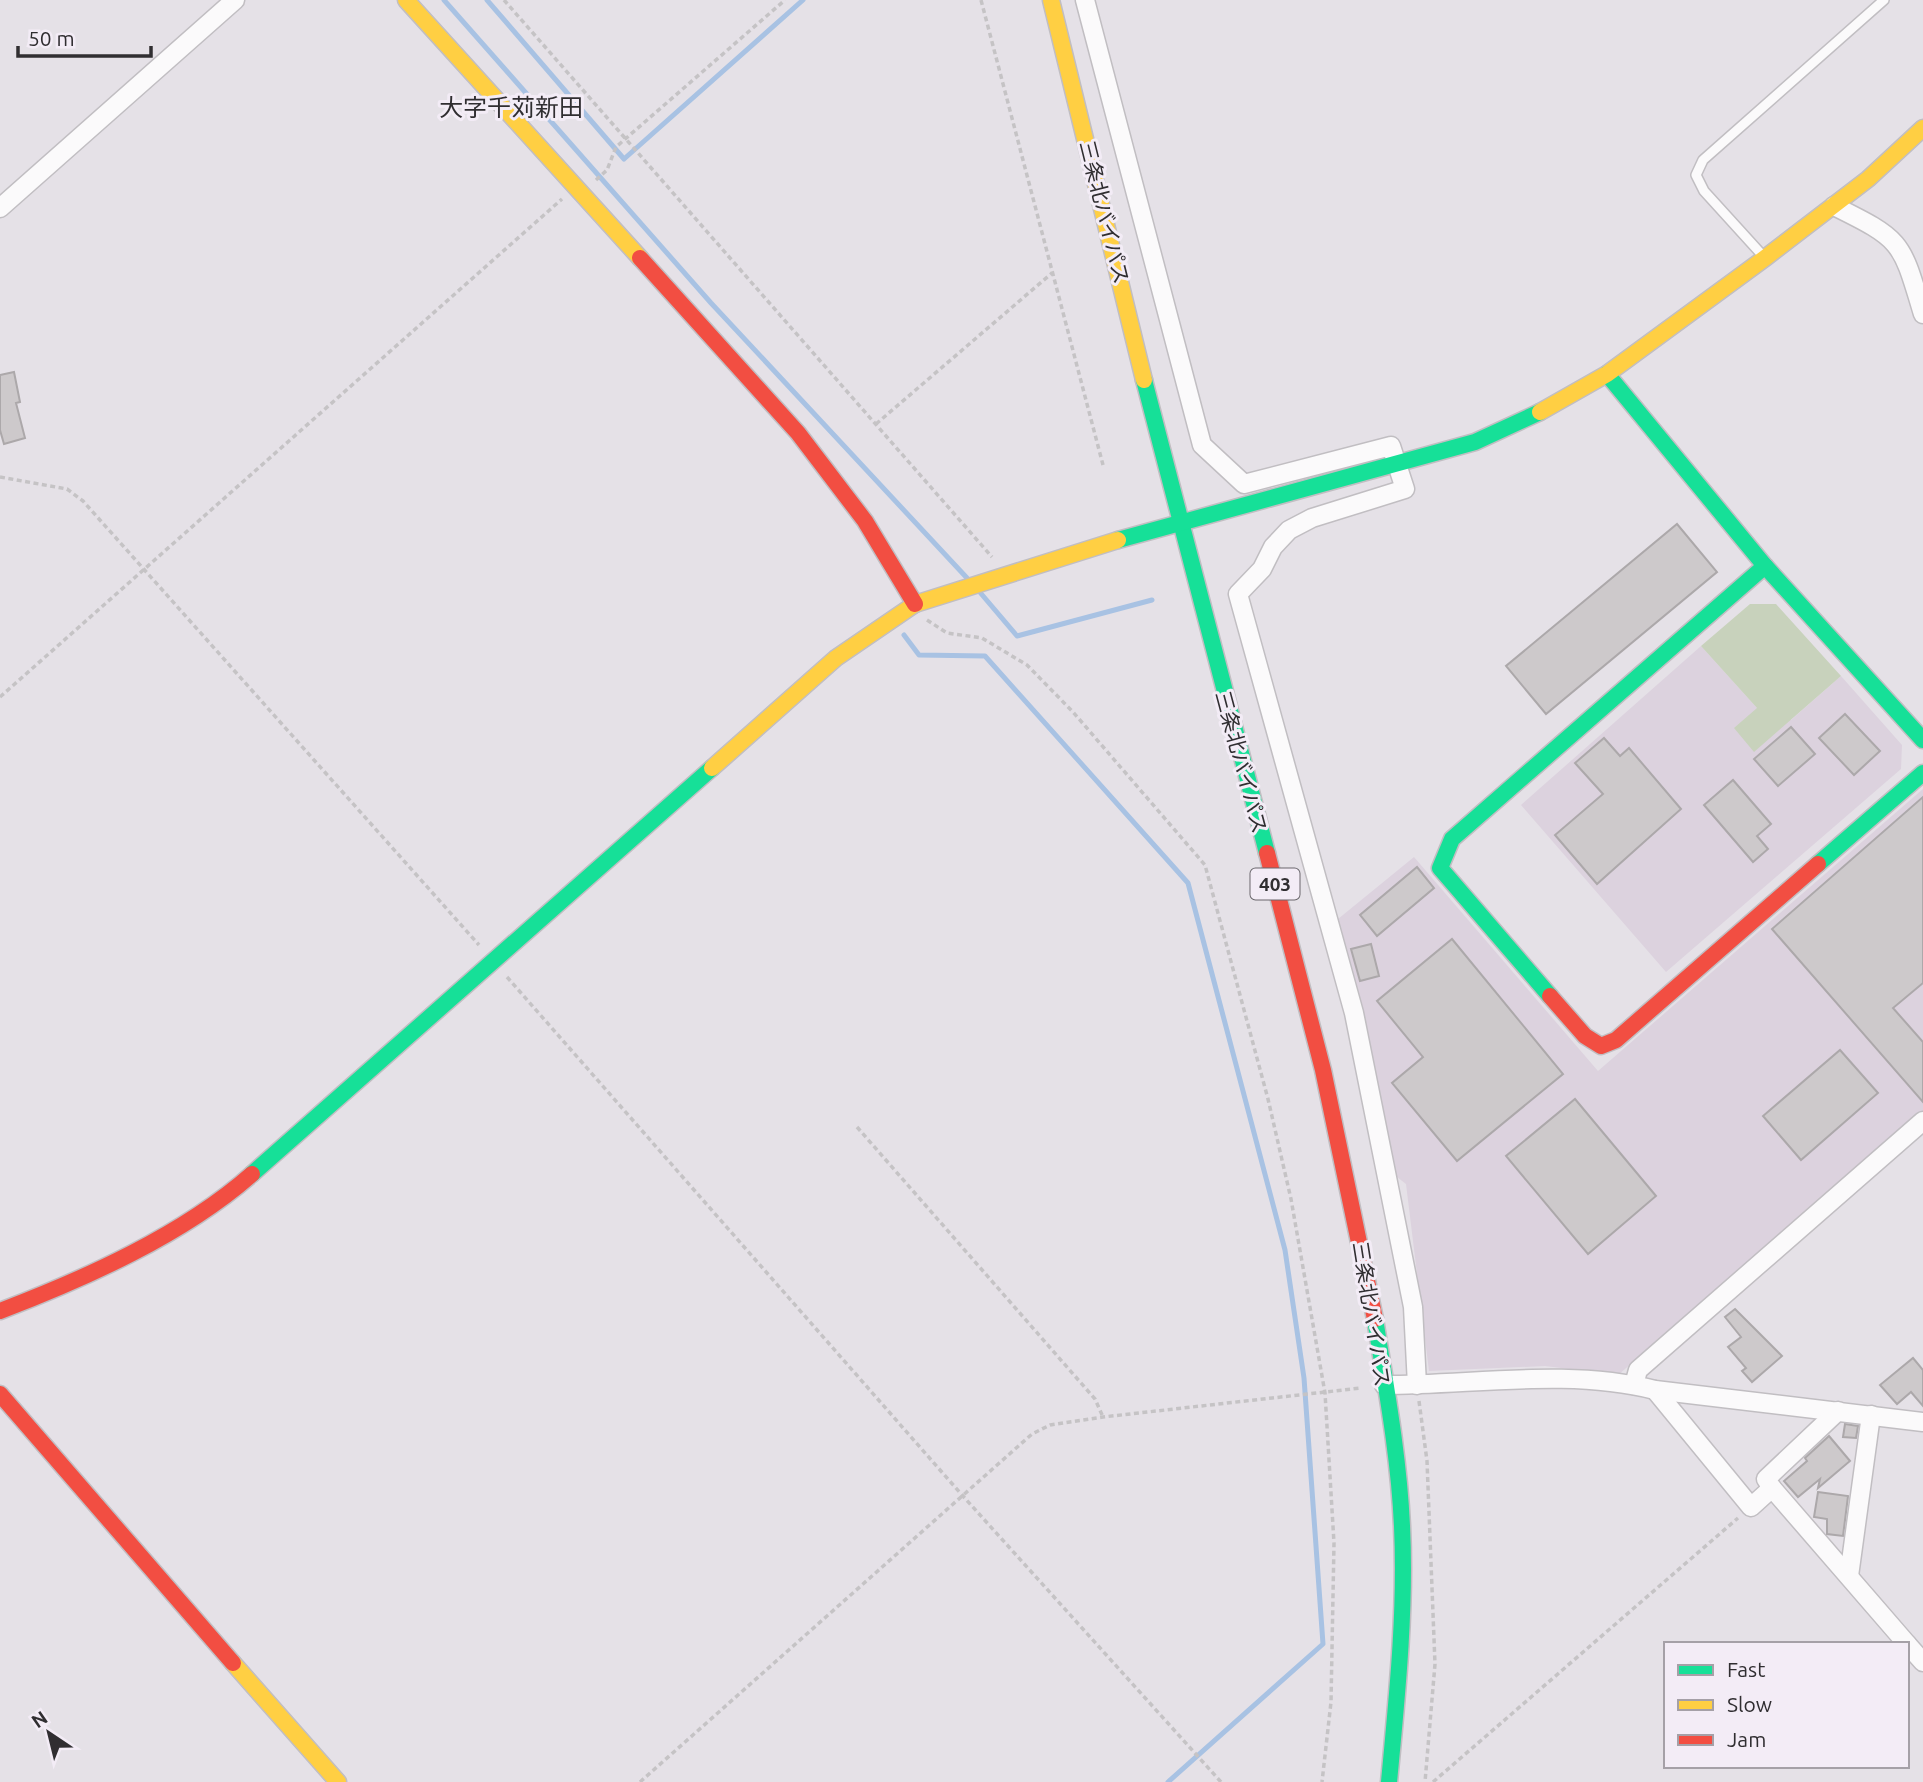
<svg xmlns="http://www.w3.org/2000/svg" width="1923" height="1782" font-family="Ubuntu,'Noto Sans JP',sans-serif">
<style>
.industrial{fill:#dcd2de}
.green{fill:#c8d2bc}
.lines{fill:none;stroke-linecap:round;stroke-linejoin:round}
.stream{stroke:#a8c2e3;stroke-width:5}
.building{fill:#cdc9cb;stroke:#aca8aa;stroke-width:2}
.lane-casing{stroke:#c1bec2;stroke-width:12}
.street-casing{stroke:#c1bec2;stroke-width:21}
.fast-casing{stroke:#c1bec2;stroke-width:19}
.slow-casing{stroke:#c1bec2;stroke-width:19}
.jam-casing{stroke:#c1bec2;stroke-width:19}
.path{stroke:#c5c3c5;stroke-width:3.5;stroke-dasharray:5 3.5;stroke-linecap:butt}
.lane{stroke:#fbfafb;stroke-width:9}
.street{stroke:#fbfafb;stroke-width:18}
.fast{stroke:#16e098;stroke-width:16}
.slow{stroke:#ffcf43;stroke-width:16}
.jam{stroke:#f24e42;stroke-width:16}
.labels{text-anchor:middle;dominant-baseline:central;stroke-width:6;stroke-linejoin:round;paint-order:stroke}
.shield{fill:#f3ecf6;stroke:#6a676c;stroke-width:2}
.shield-label{font-size:19px;font-weight:bold;fill:#302e31}
.street-label{font-size:21px;fill:#302e31;stroke:#f3ecf6}
.quarter-label{font-size:24px;fill:#302e31;stroke:#f3ecf6}
</style>
<rect width="100%" height="100%" fill="#e5e1e7"/>
<g class="industrial">
<path d="M1701 646 1757 708 1791 720 1841 676 1902 745 1901 769 1666 972 1521 805Z"/>
<path d="M1923 789V1113L1618 1375 1545 1366 1429 1371 1406 1184 1397 1177 1360 1003 1338 919 1414 857 1598 1071Z"/>
</g>
<path class="green" d="M1750 604H1776L1841 676 1754 752 1734 728 1757 708 1701 646Z"/>
<g class="lines">
<g class="stream">
<path d="M444 0 711 303 967 578"/>
<path d="M487 0 624 159 803 0"/>
<path d="M978 590 1017 636 1152 600"/>
<path d="M904 635 919 655 985 656 1188 883 1285 1250 1304 1378 1323 1644 1168 1782"/>
</g>
</g>
<g class="building">
<path d="M14 372 20 402 16 403 25 438 4 444 0 430V375Z"/>
<path d="M1677 524 1717 572 1546 714 1506 666Z"/>
<path d="M1845 714 1880 751 1854 775 1819 738Z"/>
<path d="M1791 727 1815 754 1778 786 1754 759Z"/>
<path d="M1604 738 1620 756 1629 748 1681 809 1597 884 1555 835 1603 794 1575 763Z"/>
<path d="M1733 780 1771 824 1757 836 1768 849 1753 862 1704 805Z"/>
<path d="M1923 797V983L1893 1008 1923 1042V1102L1772 929Z"/>
<path d="M1417 867 1434 888 1377 936 1360 915Z"/>
<path d="M1452 939 1563 1074 1457 1161 1392 1083 1423 1057 1377 1001Z"/>
<path d="M1371 944 1379 976 1360 981 1351 949Z"/>
<path d="M1840 1050 1878 1093 1801 1160 1763 1116Z"/>
<path d="M1575 1099 1656 1196 1588 1254 1506 1156Z"/>
<path d="M1735 1309 1782 1356 1752 1382 1742 1371 1746 1368 1728 1347 1741 1337 1725 1317Z"/>
<path d="M1913 1358 1923 1370V1406L1911 1392 1897 1404 1880 1385Z"/>
<path d="M1845 1424 1858 1426 1856 1438 1843 1437Z"/>
<path d="M1829 1436 1850 1461 1818 1488 1820 1479 1798 1497 1784 1481 1807 1461 1805 1458Z"/>
<path d="M1818 1492 1848 1496 1843 1536 1827 1534V1519L1814 1517Z"/>
</g>
<g class="lines">
<g class="lane-casing">
<path id="lane" d="M1764 257 1704 191 1696 175 1703 160 1884 0"/>
</g>
<g class="street-casing">
<g id="street">
<path d="M1085 0 1202 445 1244 484 1391 446 1405 489 1312 518 1289 530 1273 547 1262 569 1238 594 1354 1013 1413 1307 1417 1385"/>
<path d="M1834 206C1903 240 1901 241 1923 314"/>
<path d="M0 208 235 0"/>
<path d="M1384 1385C1474 1385 1567 1368 1655 1390L1923 1422"/>
<path d="M1634 1385 1638 1370 1923 1121"/>
<path d="M1655 1390 1751 1507 1772 1488 1766 1479 1838 1411"/>
<path d="M1772 1488 1907 1644"/>
<path d="M1849 1576 1871 1415"/>
<path d="M1907 1644 1923 1662"/>
</g>
</g>
<g class="fast-casing">
<g id="fast">
<path d="M1607 374 1765 566 1923 740"/>
<path d="M1144 380 1267 853"/>
<path d="M1118 540 1475 442 1540 412"/>
<path d="M1818 864 1923 773"/>
<path d="M1550 996 1440 868 1452 839 1765 566"/>
<path d="M252 1174 712 768"/>
<path d="M1375 1319C1386 1387 1399 1457 1402 1526 1406 1611 1397 1697 1389 1782"/>
</g>
</g>
<g class="slow-casing">
<g id="slow">
<path d="M406 0 640 258"/>
<path d="M1051 0 1144 380"/>
<path d="M1540 412 1607 374 1765 258 1868 179 1923 128"/>
<path d="M712 768 836 658 915 604 1118 540"/>
<path d="M233 1663 338 1782"/>
</g>
</g>
<g class="jam-casing">
<g id="jam">
<path d="M640 258 798 433 865 521 915 604"/>
<path d="M1267 853 1323 1070 1375 1319"/>
<path d="M1550 996 1585 1036 1601 1046 1616 1040 1818 864"/>
<path d="M0 1311C84 1279 183 1235 252 1174"/>
<path d="M0 1394 233 1663"/>
</g>
</g>
<g class="path">
<path d="M504 0 992 557"/>
<path d="M981 0 1103 465"/>
<path d="M596 180 607 170 616 147 785 0"/>
<path d="M876 424 1052 273"/>
<path d="M0 477 67 489 83 501 479 945"/>
<path d="M927 620 947 633 982 638 1027 665 1073 712 1205 865 1268 1099 1291 1199 1325 1393 1334 1543 1331 1702 1322 1782"/>
<path d="M0 697 562 199"/>
<path d="M507 977 962 1495 1221 1782"/>
<path d="M857 1127 1095 1399 1103 1417"/>
<path d="M1419 1401 1427 1461 1435 1664 1425 1782"/>
<path d="M640 1782 1032 1434 1050 1425 1103 1417 1361 1388"/>
<path d="M1433 1782 1738 1518"/>
</g>
<use href="#lane" class="lane"/>
<use href="#street" class="street"/>
<use href="#fast" class="fast"/>
<use href="#slow" class="slow"/>
<use href="#jam" class="jam"/>
</g>
<g class="labels">
<rect class="shield" x="1250.5" y="868.5" width="49" height="31" rx="5"/>
<g class="shield-label">
<text x="1275" y="884">403</text>
</g>
<g class="street-label">
<text transform="translate(1105 212) rotate(76)">三条北バイパス</text>
<text transform="translate(1242 762) rotate(75)">三条北バイパス</text>
<text transform="translate(1372 1314) rotate(81)">三条北バイパス</text>
</g>
<g class="quarter-label">
<text x="511" y="107">大字千苅新田</text>
</g>
</g>
<rect x="1664" y="1642" width="245" height="126" fill="#f3ecf6" stroke="#a5a0a7" stroke-width="2"/>
<rect x="1678" y="1665" width="35" height="10" fill="#16e098" stroke="#a5a0a7" stroke-width="2"/>
<text x="1727" y="1677" font-size="21" fill="#302e31">Fast</text>
<rect x="1678" y="1700" width="35" height="10" fill="#ffcf43" stroke="#a5a0a7" stroke-width="2"/>
<text x="1727" y="1712" font-size="21" fill="#302e31">Slow</text>
<rect x="1678" y="1735" width="35" height="10" fill="#f24e42" stroke="#a5a0a7" stroke-width="2"/>
<text x="1727" y="1747" font-size="21" fill="#302e31">Jam</text>
<g transform="translate(49 1733) rotate(325)" stroke="#f3ecf6" stroke-width="5" paint-order="stroke">
<path d="M0-5L12 26L0 18L-12 26Z" fill="#302e31"/>
<text y="-10" font-size="19" font-weight="bold" text-anchor="middle" fill="#302e31">N</text>
</g>
<path d="M18 46v10h133v-10" fill="none" stroke="#302e31" stroke-width="3.5"/>
<text x="28" y="46" font-size="21" fill="#302e31" stroke="#f3ecf6" stroke-width="5" paint-order="stroke">50 m</text>
</svg>
